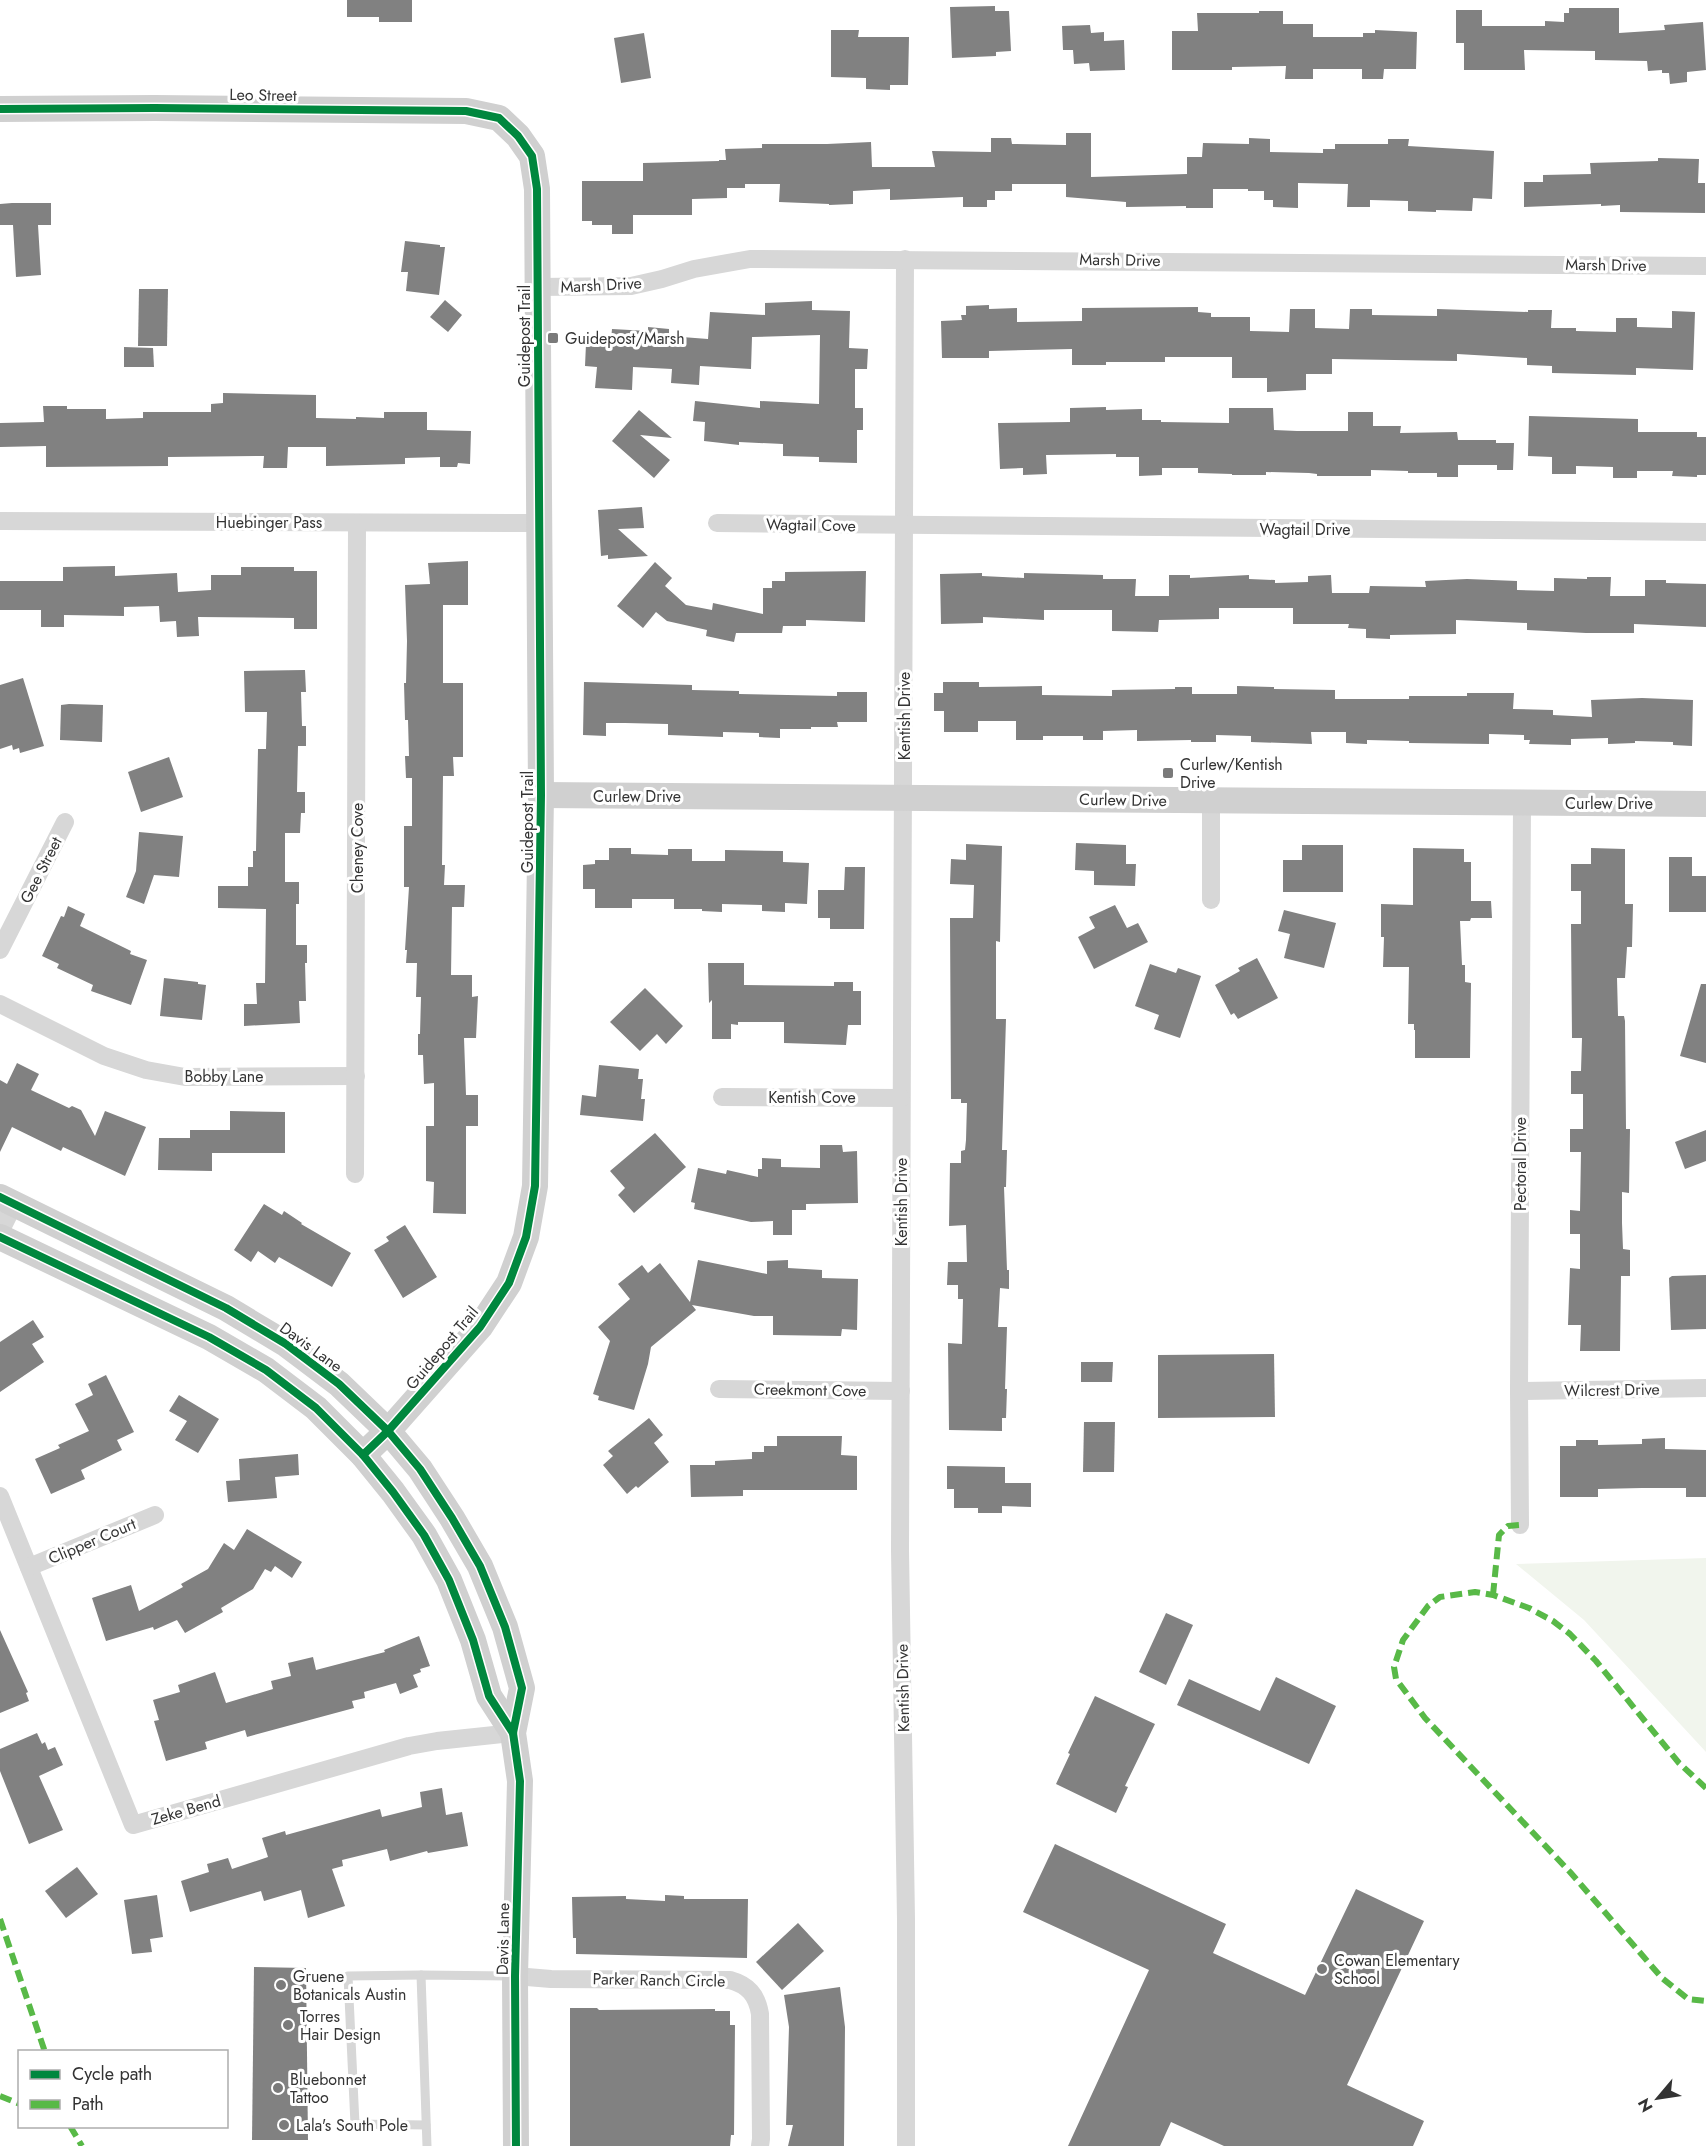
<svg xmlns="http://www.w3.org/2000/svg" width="1706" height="2146" font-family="Jost,sans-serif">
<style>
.green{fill:#f1f5ed}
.building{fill:#818181}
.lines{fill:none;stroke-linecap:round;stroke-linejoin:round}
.lane{stroke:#d7d7d7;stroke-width:9}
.street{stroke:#d7d7d7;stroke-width:18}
.secondary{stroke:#d0d0d0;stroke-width:26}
.quiet{stroke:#58b947;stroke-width:6;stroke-dasharray:12 6;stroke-linecap:butt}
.cycleway-casing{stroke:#fff;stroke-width:11}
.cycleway{stroke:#00873e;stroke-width:8}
.poi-dot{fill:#7a7a7a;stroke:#fff;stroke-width:2}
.labels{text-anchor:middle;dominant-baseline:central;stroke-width:6;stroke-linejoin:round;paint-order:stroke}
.street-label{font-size:16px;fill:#333;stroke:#fff}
.poi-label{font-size:16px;fill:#333;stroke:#fff;text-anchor:start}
</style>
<rect width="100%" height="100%" fill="#fff"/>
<path class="green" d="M1706 1558V1752L1584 1620 1516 1564Z"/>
<g class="building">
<path d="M347 0H412V22H379V17H347Z"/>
<path d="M995 6V11H1009L1011 51 996 52V56L952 58 950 7Z"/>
<path d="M1569 8H1619V33L1665 30 1664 25 1703 22 1706 70 1687 72V82L1670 84 1669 73H1662V70L1648 71 1647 61 1595 60V51L1524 50 1525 70H1464V43H1456V10H1482V26H1545V21L1564 22V13H1569Z"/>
<path d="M1259 11H1283V24H1313V37H1363V33H1375V30L1417 32 1416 69H1384L1383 79H1362V69H1313V79H1285L1286 66 1232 67V70H1172V31H1198L1197 13H1259Z"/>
<path d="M1090 25 1091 33 1104 32V41L1124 40 1125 70 1090 71 1089 63 1074 64 1073 50H1063L1062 26Z"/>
<path d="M831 30H859L858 37H909L908 85H890V90L866 89V78L831 77Z"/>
<path d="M644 33 651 78 621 83 614 38Z"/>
<path d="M1066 133H1091V177L1187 174V157H1202L1203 143 1249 144V138L1270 139V152L1323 153V149H1335V144H1388V139H1409L1408 146 1494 151 1492 199 1473 198 1472 211 1436 210V212L1408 211V201L1370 200V207H1347L1348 184 1298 183V208L1273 207V200H1264V191H1248V189H1213V208H1186V206L1126 207V202L1066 197V184H1012V191H995V200H987V207H963V197L890 200V189L853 191V204L829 205V204L779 202 780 184H745V188H727V198L692 199V215H633V234H612V225H592V221H582V181H643V163L719 161V160H726L725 149 762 148V144H827L871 142 872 167H935L932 151 991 152V138H1011L1012 144 1066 145Z"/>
<path d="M1658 158 1699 159 1698 183H1705V213L1620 212V205L1601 206V204L1524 207V182H1543V175L1591 174 1590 163 1658 161Z"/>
<path d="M12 203H51V225H38L41 275 16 277 13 225H0V204Z"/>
<path d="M405 241 440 245V247H445L439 295 406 291 408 272H401Z"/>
<path d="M139 289H168L167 346H138Z"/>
<path d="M445 300 462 315 448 332 430 317Z"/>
<path d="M812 301V310L850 311 849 348 868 349 867 369H855V408H863V430H857V463L819 462V457L783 456V444L739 442V445L704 441 705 422 693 421 695 401 760 408V401L819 404 820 335 752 337 751 369 700 366 699 385 671 383 672 369 633 367 632 390 595 388 597 367 585 366 586 344 600 345V340H611L612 329 648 331V327L669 329V336L708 339 710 312 765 315V303Z"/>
<path d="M989 305V309L1017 308V322L1082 321V308L1198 307V312L1211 313V317H1250V331L1289 332 1290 309H1315V328L1349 329 1350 309H1372V315L1437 316V309L1528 312V310H1552L1551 328H1576V331L1616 332V318H1637V327L1672 328V311L1695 312 1693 370 1636 368V375L1552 373V366L1527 365V358L1457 354V361L1332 359V374H1306V390L1267 392V378H1232V357H1165V362H1106V365H1072V349L989 351V358H942L941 321 962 320 961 315H966V306Z"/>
<path d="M124 347 153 348 154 367H124Z"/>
<path d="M223 393 316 395V418L356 419V417L384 418V412H427V430L471 431 470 464 458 463 457 467H440V457L405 458V464L326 466V447H288L287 468H263L264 456 168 457V466L46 467V446L0 447V423L44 422 43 406H67V409H106V419L143 418V412H211V404L223 403Z"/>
<path d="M1106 407V410L1142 409V420H1161V422L1229 423V408H1273L1274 430 1297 431H1348V412H1373V426H1401L1400 433 1457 432 1458 440H1496V443H1514L1513 470H1497V465H1458V477H1437V473H1408V471L1371 470V476H1317V474L1309 473 1266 472V475H1232V474L1198 473V468H1162V475L1139 476V457H1116V454L1046 455 1047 474 1023 475V468L1000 469 998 423 1070 422V408Z"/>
<path d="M639 410 672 438 640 435 670 460 654 478 612 441Z"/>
<path d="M1529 416 1638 419V432H1697V437H1706V475H1697V477L1672 476 1673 471H1637V478H1613V467L1576 466V474H1552V457L1528 456Z"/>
<path d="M642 507 644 528 618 529 648 556 608 559V555L601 556 598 510Z"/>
<path d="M468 561V605H443V683H463V757H453L454 776H443L442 865H445L444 885H465L464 907H452L451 975H472V997L478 996 476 1038H464L466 1095H478V1126H466V1214L433 1213 434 1182 426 1181V1126H434V1083L424 1084 423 1055H418V1034H420L421 997H416L417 963H406L407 950H405L409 887H404V826H412V778H406L405 756H409L408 720H405L404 683H406L407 641 405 585 430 584 428 563Z"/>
<path d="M655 562 672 578 665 586 686 605 712 610 713 603 763 614V588H772V581H785V572L866 571 865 622 806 620V626H783L782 633H736L734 642 706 636 707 630 667 621 656 612 643 628 617 606Z"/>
<path d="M115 566V576L177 573 178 592 211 590V575H241V567H294V571H317V629H294V618L198 617 199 636 177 637 176 621 160 622 159 606 124 607V616L64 615V627H41V610H0V581H63V567Z"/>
<path d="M982 573V576L1024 578V573L1103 575V579H1136L1135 596H1169V575H1190V578L1249 575V579L1275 580V583L1308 582V576L1331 575 1332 593H1369L1370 586 1426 587 1425 581 1467 579 1517 581V590L1554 591V578L1587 579V577H1611L1610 596H1645V580H1666V583L1706 584V627L1634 624V633H1586L1527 630V623L1456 620V634L1390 635V639L1366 638V629L1348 628 1349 624H1293V608H1219V619L1159 620 1158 632 1112 631V610H1044V620L983 617V623L941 624 940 574Z"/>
<path d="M305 670 306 692H301L302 726H306V746H298L297 792H305V813H301L300 833H285V882H299V904H296V945H307V963H305L306 1001H299L300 1023 244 1026V1004H257L256 983H265L266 909 218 908V886H248V867H253V851H256L258 749H266L267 712H245L244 671Z"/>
<path d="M23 678 44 746 20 753 19 748 13 750 12 745 0 749V685Z"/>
<path d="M584 682 692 685V690L739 691V694L837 696V692H867V722H837L838 727H811V729H780V738L759 737V733L723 732V737L668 735V724L625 723H606V736L583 735Z"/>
<path d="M943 682H979V687L1042 686V695L1112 696V690L1175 689V687H1192V694H1237V686L1274 687V689L1335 690V699H1409V696H1467V693H1514L1513 709 1553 710V715L1592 717 1591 700 1642 698 1693 700 1692 746 1673 745V742L1635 741V743L1608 744V738L1571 739V745L1529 744 1530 740H1524V735L1489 734V744L1409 743V741L1367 740V744L1346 743V732H1311L1312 744 1251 742V736L1216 735V742H1191V740L1137 741V730L1103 731V740H1083V736H1043V740H1016V721H978V732H944V711H934V693H943Z"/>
<path d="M69 704 103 705 102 742 60 740 61 705Z"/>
<path d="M169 757 183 797 141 812 128 772Z"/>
<path d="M139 832 183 836 179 877 154 875 144 904 126 897 136 871Z"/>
<path d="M1076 843 1126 845V864H1136L1135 886 1094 885V871L1075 870Z"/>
<path d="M966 844 1002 846 1000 942 996 941V1019H1006L1002 1150H1007L1006 1187H1004L1007 1270H1009V1289L1000 1288 998 1327H1007L1005 1389H1007L1006 1418H1002V1431L949 1430 948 1343 962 1344 963 1299H958V1285H947L948 1262H967L966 1225 949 1226 950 1163H961V1151L965 1150 966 1140 967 1103H961V1099H951L950 918H973L974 885 950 884 951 859 966 860Z"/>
<path d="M1302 845H1343V892H1283V860H1302Z"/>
<path d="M609 848H631V854L668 855V849H692V861H725V850L783 851V862L809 863 807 904 785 903V912L762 911V905L722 904V912L702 911V909H674V899H632V908H595V889H583V865L595 864V860H609Z"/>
<path d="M1413 848 1464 849V862H1471V901H1491L1492 918H1471L1470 921H1460L1462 965H1465V982L1471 983 1470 1058H1415V1030H1414V1024H1408L1409 967H1383L1384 937H1381V904L1413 905Z"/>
<path d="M1591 848 1625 849V904H1633L1632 947H1627L1625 978H1617L1618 1016H1624L1625 1021 1626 1129H1630L1629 1193 1622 1192V1223L1623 1249 1630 1250V1276H1621L1620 1351H1580L1581 1325H1568L1570 1268 1580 1269V1234H1570V1210L1580 1211 1581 1152H1570V1129H1583V1094H1571V1071H1581L1582 1038H1572L1571 924H1581V891H1571V864H1591Z"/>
<path d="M1669 857H1692V876H1706V912H1669Z"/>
<path d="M845 867H865L864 929H830V918H818V890H844Z"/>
<path d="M1115 905 1127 928 1138 923 1148 942 1094 969 1078 937 1095 928 1089 917Z"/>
<path d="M68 906 85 914 80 926 131 951 130 954 147 960 131 1005 91 991 93 985 57 968 59 964 42 956 61 916 64 917Z"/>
<path d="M1284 910 1336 923 1324 968 1284 958 1290 934 1278 931Z"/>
<path d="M1257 958 1278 998 1238 1019 1234 1013 1231 1015 1215 985 1240 971 1238 968Z"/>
<path d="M708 963H744V985L834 986V982H853V991H861V1025H848L846 1045 784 1043V1022H738V1025L731 1024V1039H712V1000L709 1003Z"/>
<path d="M1150 964 1176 973 1178 968 1201 976 1180 1038 1154 1029 1159 1015 1135 1006Z"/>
<path d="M164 978 198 982V984L206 985 202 1020 160 1016Z"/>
<path d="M1701 984H1706V1063L1680 1056Z"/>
<path d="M645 988 683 1026 666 1044 657 1034 640 1051 610 1022Z"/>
<path d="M17 1063 39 1074 31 1090 69 1108 72 1106 81 1110 95 1136 105 1111 146 1127 125 1176 63 1147 61 1151 12 1127 0 1152V1080L7 1084Z"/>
<path d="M599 1065 639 1069 638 1079H643L641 1099H645L643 1121 580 1115 582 1095 596 1097Z"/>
<path d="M230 1111 285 1112V1153H212V1171L158 1170 159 1138H190V1130H230Z"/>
<path d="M1706 1130V1161L1685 1169 1675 1142Z"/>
<path d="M655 1133 686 1167 634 1213 618 1195 625 1188 610 1171Z"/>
<path d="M820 1145H842L843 1152 857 1151 858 1203 806 1204V1210H792V1235H773V1221L751 1222 694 1209 695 1203 691 1202 698 1168 726 1174 727 1170 758 1177V1169H762V1158L781 1159V1167L820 1168Z"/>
<path d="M264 1204 282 1215 284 1211 302 1223 301 1224 351 1253 332 1287 279 1257 275 1263 258 1251 251 1262 234 1250Z"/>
<path d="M405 1225 437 1277 403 1298 374 1250 389 1241 386 1237Z"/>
<path d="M698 1260 767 1274V1261L788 1260V1268L822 1270V1278L858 1279 857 1330 842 1329 841 1336 773 1335V1316H754L692 1305 696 1310 651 1347 648 1364 634 1410 598 1400 599 1396 593 1394 610 1341 598 1327 630 1299 618 1284 642 1265 648 1273 660 1263 690 1302Z"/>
<path d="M1706 1275V1329L1671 1330 1669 1278 1672 1276Z"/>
<path d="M33 1320 44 1337 32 1344 44 1362 0 1392V1342Z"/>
<path d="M1274 1354 1275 1417 1158 1418V1355Z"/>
<path d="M1081 1362H1113L1112 1382H1081Z"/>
<path d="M106 1375 134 1432 117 1440 122 1450 81 1470 85 1479 51 1494 35 1459 60 1448 58 1445 89 1431 75 1404 93 1395 88 1384Z"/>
<path d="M179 1395 219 1419 198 1453 175 1440 187 1421 169 1411Z"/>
<path d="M649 1418 663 1435 654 1443 669 1462 638 1488 636 1486 627 1494 603 1465 613 1456 608 1451Z"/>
<path d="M1084 1422H1115L1114 1472H1083Z"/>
<path d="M777 1436H842L841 1455 857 1456V1490H743V1496L691 1497 690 1465H715V1461L752 1459V1452H764V1446H777Z"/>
<path d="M1665 1438V1449L1706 1450V1497H1686V1488H1642L1598 1489V1497H1560V1446H1576V1440H1598V1445L1642 1444V1439Z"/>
<path d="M298 1454 299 1475 275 1477 277 1498 228 1502 226 1481 240 1480 239 1459Z"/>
<path d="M947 1466 1005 1467V1483H1031V1507L1002 1506V1513H978V1508H954V1489H947Z"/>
<path d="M247 1529 302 1562 292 1578 275 1566 271 1572 265 1569 253 1589 221 1608 223 1612 185 1633 177 1620 154 1630 153 1627 106 1641 92 1598 131 1585 139 1611 183 1587 181 1584 208 1569 224 1543 234 1550Z"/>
<path d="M1166 1613 1193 1625 1166 1685 1139 1672Z"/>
<path d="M0 1630 28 1692 26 1693 29 1701 0 1713Z"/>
<path d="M419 1636 430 1666 420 1669 421 1672 413 1675 418 1687 400 1694 396 1683 364 1692 365 1698 352 1701 354 1708 247 1737 245 1730 205 1742 207 1749 166 1761 154 1721 159 1720 153 1700 180 1692 178 1685 215 1672 226 1703 273 1689 271 1681 291 1676 288 1663 313 1657 316 1670 385 1652 384 1650Z"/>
<path d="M1276 1677 1336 1706 1309 1764 1177 1705 1189 1679 1260 1711Z"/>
<path d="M1095 1696 1155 1724 1125 1786 1128 1787 1116 1813 1056 1784 1070 1754 1068 1753Z"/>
<path d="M37 1733 42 1744 45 1742 48 1750 55 1747 63 1765 39 1776 63 1830 29 1844 0 1771V1749Z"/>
<path d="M442 1788 446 1815 462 1812 468 1846 428 1853 427 1851 390 1861 387 1849 342 1860 343 1866 332 1869 345 1906 308 1918 301 1890 264 1901 261 1891 190 1912 181 1881 209 1872 207 1864 228 1858 232 1869 268 1857 262 1838 285 1831 286 1835 380 1809 382 1817 422 1807 420 1792Z"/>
<path d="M1055 1844 1226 1924 1213 1953 1305 1995 1356 1889 1424 1921 1347 2085 1424 2121 1413 2146H1224L1171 2122 1160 2146H1068L1149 1970 1023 1912Z"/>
<path d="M77 1867 98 1894 66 1918 45 1891Z"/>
<path d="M157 1895 163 1937 150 1939 152 1952 132 1954 124 1900Z"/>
<path d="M665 1895 684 1896V1899H748L747 1958 576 1954V1938H573L572 1897 626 1896V1899L665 1901Z"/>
<path d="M798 1923 824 1951 782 1990 756 1962Z"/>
<path d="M254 1967 306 1968 308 2140H252Z"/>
<path d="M840 1987 845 2027 844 2146H788L793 2125H786L789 2027 784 1995Z"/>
<path d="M570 2008H597L599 2010 715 2009V2011H730V2025H735L734 2135H731L730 2146H570Z"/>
</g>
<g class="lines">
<g class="lane">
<path d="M421 1975 348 1976 355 2124 426 2125"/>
<path d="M427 2146 421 1975 513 1976"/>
</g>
<g class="street">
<path d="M905 259 900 1550 906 1919V2146"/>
<path d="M538 287 631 286 662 279 694 269 750 259 1706 266"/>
<path d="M0 521 538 523"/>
<path d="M717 523 1706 532"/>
<path d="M1211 900V801"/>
<path d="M0 950 65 822"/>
<path d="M0 1004 104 1056 146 1070 185 1077 356 1076"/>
<path d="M722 1097 901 1098"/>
<path d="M355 1174 357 523"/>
<path d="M0 1232 14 1204"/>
<path d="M719 1389 901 1391"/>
<path d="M1519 1391 1706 1388"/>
<path d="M0 1496 133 1825 409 1746 437 1741 513 1733"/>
<path d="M1520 1525 1519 1391 1522 803"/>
<path d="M29 1567 155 1515"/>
<path d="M515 1976 551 1979 730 1980C748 1985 757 1995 760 2014L761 2139 760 2146"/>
</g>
<g class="secondary">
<path d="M0 109 155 108 466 111 499 118 518 136 532 156 537 189 541 795 535 1186 526 1237 509 1283 480 1327 388 1431 363 1455"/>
<path d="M541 795 1706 804"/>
<path d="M0 1197 226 1308 286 1344 339 1384 388 1431 420 1469 452 1518 480 1566 505 1627 522 1688 513 1733 520 1781 515 1976 516 2146"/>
<path d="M0 1237 209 1337 266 1370 316 1408 363 1455 393 1492 424 1535 449 1580 473 1640 489 1696 513 1733"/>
</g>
<g class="quiet">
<path d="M1493 1595 1499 1535 1508 1526 1520 1525"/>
<path d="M1706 1788 1679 1763 1596 1661 1570 1634 1553 1621 1529 1608 1493 1595 1475 1592 1440 1597 1428 1606 1403 1640 1394 1667 1396 1679 1425 1718 1570 1872 1662 1978 1688 1999 1706 2001"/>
<path d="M0 1919 45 2052"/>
<path d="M0 2096 20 2104"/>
<path d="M70 2126 82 2146"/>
</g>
<g class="cycleway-casing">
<g id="cycleway">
<path d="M0 109 155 108 466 111 499 118 518 136 532 156 537 189 541 795 535 1186 526 1237 509 1283 480 1327 388 1431 363 1455"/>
<path d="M0 1197 226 1308 286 1344 339 1384 388 1431 420 1469 452 1518 480 1566 505 1627 522 1688 513 1733 520 1781 515 1976 516 2146"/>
<path d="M0 1237 209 1337 266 1370 316 1408 363 1455 393 1492 424 1535 449 1580 473 1640 489 1696 513 1733"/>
</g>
</g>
<use href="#cycleway" class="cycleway"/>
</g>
<g class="poi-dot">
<rect x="547" y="332" width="12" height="12" rx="3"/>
<rect x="1162" y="767" width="12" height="12" rx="3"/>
<circle cx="1322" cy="1969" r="6"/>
<circle cx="281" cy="1985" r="6"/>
<circle cx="288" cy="2025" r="6"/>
<circle cx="278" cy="2088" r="6"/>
<circle cx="284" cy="2125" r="6"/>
</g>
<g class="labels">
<g class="street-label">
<text transform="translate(263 95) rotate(1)">Leo Street</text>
<text transform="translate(1120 260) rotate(1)">Marsh Drive</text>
<text transform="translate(1606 265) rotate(1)">Marsh Drive</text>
<text transform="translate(601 285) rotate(-3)">Marsh Drive</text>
<text transform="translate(524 336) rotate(-90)">Guidepost Trail</text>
<text x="269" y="522">Huebinger Pass</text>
<text transform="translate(811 525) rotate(1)">Wagtail Cove</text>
<text x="1305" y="529">Wagtail Drive</text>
<text transform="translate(904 716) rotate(-90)">Kentish Drive</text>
<text x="637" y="796">Curlew Drive</text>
<text transform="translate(1123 800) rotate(1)">Curlew Drive</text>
<text x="1609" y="803">Curlew Drive</text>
<text transform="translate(527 822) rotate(-90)">Guidepost Trail</text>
<text transform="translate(357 848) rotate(-90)">Cheney Cove</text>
<text transform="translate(41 870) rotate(-63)">Gee Street</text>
<text x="224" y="1076">Bobby Lane</text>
<text x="812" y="1097">Kentish Cove</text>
<text transform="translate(1520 1164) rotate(-90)">Pectoral Drive</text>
<text transform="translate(901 1202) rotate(-90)">Kentish Drive</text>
<text transform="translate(311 1347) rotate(36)">Davis Lane</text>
<text transform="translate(442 1348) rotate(-50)">Guidepost Trail</text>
<text transform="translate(810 1390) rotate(1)">Creekmont Cove</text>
<text transform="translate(1612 1390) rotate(-1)">Wilcrest Drive</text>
<text transform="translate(92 1541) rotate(-23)">Clipper Court</text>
<text transform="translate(903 1688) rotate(-91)">Kentish Drive</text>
<text transform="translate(186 1810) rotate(-16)">Zeke Bend</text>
<text transform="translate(503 1939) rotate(-89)">Davis Lane</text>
<text transform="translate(659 1980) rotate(1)">Parker Ranch Circle</text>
</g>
<g class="poi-label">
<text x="565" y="338">Guidepost/Marsh</text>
<text x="1180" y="764">Curlew/Kentish<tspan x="1180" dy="18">Drive</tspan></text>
<text x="1334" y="1960">Cowan Elementary<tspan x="1334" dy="18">School</tspan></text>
<text x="293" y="1976">Gruene<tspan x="293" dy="18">Botanicals Austin</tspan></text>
<text x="300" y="2016">Torres<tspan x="300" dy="18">Hair Design</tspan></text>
<text x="290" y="2079">Bluebonnet<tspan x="290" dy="18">Tattoo</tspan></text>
<text x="296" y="2125">Lala's South Pole</text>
</g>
</g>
<rect x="18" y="2050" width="210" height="78" fill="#ffffff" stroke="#adadad" stroke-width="1.5"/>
<rect x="30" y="2070" width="30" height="9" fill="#00873e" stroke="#adadad" stroke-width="1.5"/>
<text x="72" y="2080" font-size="18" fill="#333333">Cycle path</text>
<rect x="30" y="2100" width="30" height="9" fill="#58b947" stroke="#adadad" stroke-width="1.5"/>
<text x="72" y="2110" font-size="18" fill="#333333">Path</text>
<g transform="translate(1658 2098) rotate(241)" stroke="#ffffff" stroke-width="4.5" paint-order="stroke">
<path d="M0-4.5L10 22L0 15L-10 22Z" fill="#333333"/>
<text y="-9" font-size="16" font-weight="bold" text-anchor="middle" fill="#333333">N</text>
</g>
</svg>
